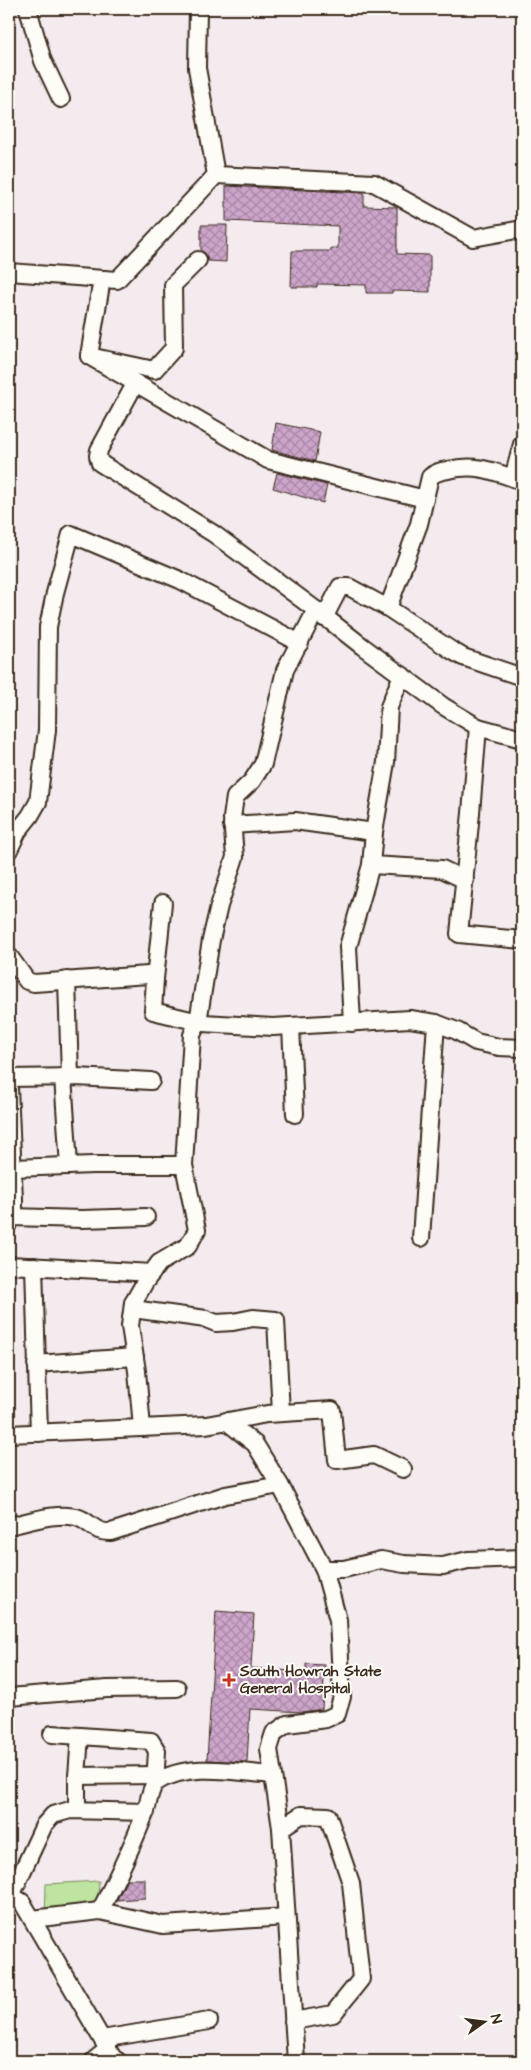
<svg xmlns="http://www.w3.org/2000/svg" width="531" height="2070" font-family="'Architects Daughter',sans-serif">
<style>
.green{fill:#bee5a0;stroke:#7c885f}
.building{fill:url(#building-cross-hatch);stroke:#3b2a1e}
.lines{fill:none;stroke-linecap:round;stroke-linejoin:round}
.minor-casing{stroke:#3b2a1e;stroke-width:20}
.minor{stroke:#fdfcf7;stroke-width:16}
.poi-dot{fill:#c8321e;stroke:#fdfcf7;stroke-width:2}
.labels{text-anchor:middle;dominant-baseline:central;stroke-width:4;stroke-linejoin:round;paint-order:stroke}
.poi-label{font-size:15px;font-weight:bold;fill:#3b2a1e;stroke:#fdfcf7;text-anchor:start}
</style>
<defs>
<pattern id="building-cross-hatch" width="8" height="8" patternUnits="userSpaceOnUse" patternTransform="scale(1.25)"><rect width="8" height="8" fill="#cda5cb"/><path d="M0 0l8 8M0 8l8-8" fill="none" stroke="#a887a4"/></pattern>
</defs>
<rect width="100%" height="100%" fill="#f3ebee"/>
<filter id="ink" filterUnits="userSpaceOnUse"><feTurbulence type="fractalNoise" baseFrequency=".02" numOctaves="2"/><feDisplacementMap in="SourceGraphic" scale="10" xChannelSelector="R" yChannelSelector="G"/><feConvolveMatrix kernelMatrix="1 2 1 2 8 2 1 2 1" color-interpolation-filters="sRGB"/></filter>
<g filter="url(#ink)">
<path class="green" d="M99 1881 97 1910 45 1921 46 1884Z"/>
<g class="building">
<path d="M226 186 364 193V206L397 207V254L430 255V292L392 291V293H366V285L317 284V287H291L292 251H331V248H338V226L226 221Z"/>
<path d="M201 225H227L226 262 208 261 205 253 201 250Z"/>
<path d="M276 423 320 432 315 461 272 450Z"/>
<path d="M277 473 327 485 323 503 273 488Z"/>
<path d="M216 1611 254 1614 251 1668 306 1672V1664L325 1665 322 1709 302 1712 250 1709 247 1762 207 1760Z"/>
<path d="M127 1879H145V1898L117 1900Z"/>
</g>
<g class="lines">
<g class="minor-casing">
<g id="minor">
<path d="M28 9 43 61 61 99"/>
<path d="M198 9 197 68 216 175"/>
<path d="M9 272 117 280 216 175 374 183 473 238 522 229"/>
<path d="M102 279 89 356 154 370 174 348 173 285 198 260"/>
<path d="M89 356 268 460 425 499"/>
<path d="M135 384 99 450 98 456 100 463 214 534 316 610"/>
<path d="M513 478 522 444"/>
<path d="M388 608 451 650 463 657 522 677"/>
<path d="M324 618 340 587H349L388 608 419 524 430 477C435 472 441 471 448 470 478 463 495 472 522 481"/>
<path d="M522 739 478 727 471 813 459 934 522 940"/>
<path d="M232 825 295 821 374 832 386 762 389 707 402 675"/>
<path d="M374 832 371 865 442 869 465 880"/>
<path d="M9 850 18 831 30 816 38 802 47 730 48 627 55 593 71 534 180 580 300 643"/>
<path d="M9 956 27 981 34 983 148 975 155 979 153 1011 203 1023 273 1027 410 1019 436 1023 457 1031 476 1042 499 1047 522 1048"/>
<path d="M155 979 163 903"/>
<path d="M67 980 70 1077"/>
<path d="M352 1023 348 947 371 865"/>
<path d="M291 1026 295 1114"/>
<path d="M63 1077 69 1166"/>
<path d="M9 1078 76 1077 151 1081"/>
<path d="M9 1088 14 1199V1210L9 1223"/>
<path d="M13 1168 93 1165H184"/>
<path d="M11 1217 82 1219 146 1217"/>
<path d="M421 1238 436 1023"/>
<path d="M9 1265 152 1273"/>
<path d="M34 1266 39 1433"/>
<path d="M133 1303 140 1310 206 1319 216 1323 233 1322 253 1318 276 1320 281 1413"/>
<path d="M36 1364 135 1357"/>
<path d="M142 1428 137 1371 130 1326 133 1303 145 1282 159 1263 188 1246 197 1230 184 1165 192 1035 198 1022 211 940 219 906 235 857 232 818 235 797 252 781 263 764 285 670 316 610 362 646 443 706 478 727"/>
<path d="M9 1434 206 1425 267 1414 332 1410 337 1460 374 1455 403 1469"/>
<path d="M280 1485 324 1569 338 1620 342 1697 337 1714 326 1719 287 1724 274 1733 269 1749 281 1828"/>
<path d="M9 1526C29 1522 55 1512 76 1517 91 1521 93 1533 111 1532L225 1495 280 1485 255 1444 226 1421"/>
<path d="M324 1569H344L381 1560 404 1564 443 1566 468 1560 522 1558"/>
<path d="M9 1697 107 1689 177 1688"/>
<path d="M52 1734 151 1741 157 1751 155 1783"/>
<path d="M77 1776 155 1775"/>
<path d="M77 1810V1776L80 1736"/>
<path d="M9 1894 22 1902 113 2058 118 2061"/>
<path d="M11 1896 44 1825 53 1815 70 1810 146 1812"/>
<path d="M100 1911C116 1880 131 1849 144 1816 149 1805 148 1794 155 1783 188 1761 235 1772 272 1775"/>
<path d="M32 1919 100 1911 163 1925 286 1917"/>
<path d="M293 2021 333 2014 361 1979 351 1883 328 1816 301 1815 281 1828 296 2061"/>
<path d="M102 2039 209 2021"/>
<path d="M93 2061 108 2049"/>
</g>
</g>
<use href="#minor" class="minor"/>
</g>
</g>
<path class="poi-dot" d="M226.5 1672.5h5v5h5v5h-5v5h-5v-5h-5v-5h5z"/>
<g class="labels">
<g class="poi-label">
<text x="240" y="1671">South Howrah State<tspan x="240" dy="17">General Hospital</tspan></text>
</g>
</g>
<rect width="531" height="2070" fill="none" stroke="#fdfcf7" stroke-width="30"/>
<rect x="15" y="15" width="501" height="2040" fill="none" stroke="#3b2a1e" stroke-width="2" filter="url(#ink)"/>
<g transform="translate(484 2022) rotate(76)" stroke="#fdfcf7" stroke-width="4" paint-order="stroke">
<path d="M0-4L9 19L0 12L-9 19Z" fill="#3b2a1e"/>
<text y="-8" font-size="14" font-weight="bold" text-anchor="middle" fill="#3b2a1e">N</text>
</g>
</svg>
